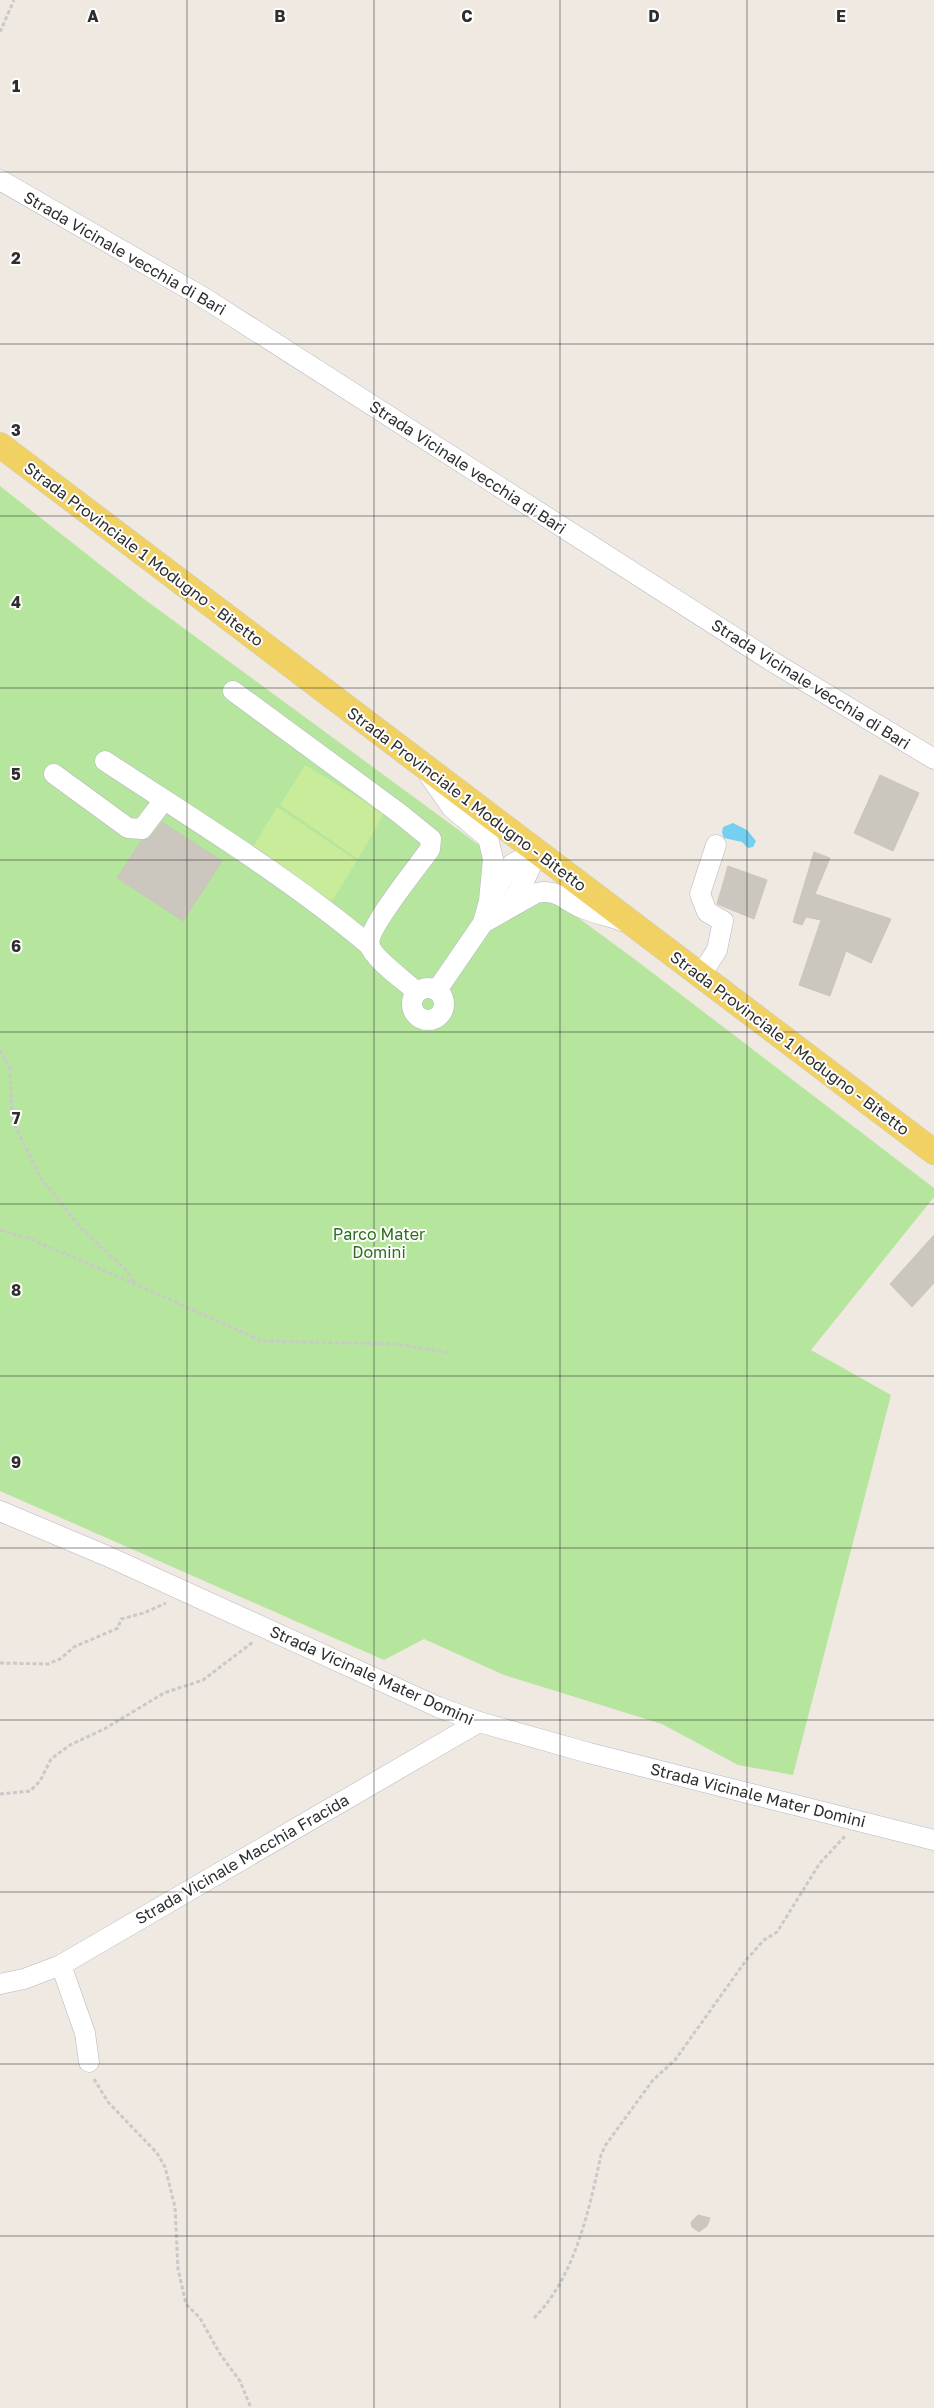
<svg xmlns="http://www.w3.org/2000/svg" width="934" height="2408" font-family="'Golos Text',sans-serif">
<style>
.green{fill:#b6e59e}
.pitch{fill:#c9ec9a}
.water{fill:#75cff0}
.building{fill:#cbc7bf;stroke:#cbc5ba}
.lines{fill:none;stroke-linecap:round;stroke-linejoin:round}
.minor-casing{stroke:#b4b7c1;stroke-width:21}
.major-casing{stroke:#c9c9c9;stroke-width:26}
.path{stroke:#c9c9c9;stroke-width:3;stroke-dasharray:4 2.5;stroke-linecap:butt}
.minor{stroke:#fff;stroke-width:20}
.major{stroke:#f2d163;stroke-width:25}
.grid{fill:none;stroke:#2e2e2e;stroke-width:1;stroke-opacity:0.55}
.labels{text-anchor:middle;dominant-baseline:central;stroke-width:4;stroke-linejoin:round;paint-order:stroke}
.street-label{font-size:16px;fill:#2e2e2e;stroke:#fff}
.park-label{font-size:16px;fill:#2c6e1b;stroke:#fff}
.grid-label{font-size:16px;text-anchor:middle;font-weight:bold;fill:#2e2e2e;stroke:#fff;stroke-width:4;stroke-linejoin:round;paint-order:stroke}
</style>
<rect width="100%" height="100%" fill="#efe9e1"/>
<path class="green" d="M0 486 140 596 637 961 934 1188V1197L811 1350 891 1395 793 1775 738 1765 662 1724 504 1675 424 1639 384 1660 0 1491Z"/>
<g class="pitch">
<path d="M305 765 384 813 358 859 280 805Z"/>
<path d="M277 807 357 861 332 901 252 849Z"/>
</g>
<path class="water" d="M733 823 747 830 756 841 753 847 748 848 742 842 724 838 722 833 723 827Z"/>
<g class="building">
<path d="M880 775 919 793 893 851 854 833Z"/>
<path d="M162 822 222 861 183 921 117 878 141 841 151 837Z"/>
<path d="M814 852 830 858 815 894 891 919 871 963 846 951 830 996 799 985 821 920 806 917 802 925 793 922Z"/>
<path d="M728 866 767 880 754 919 717 904Z"/>
<path d="M934 1235V1283L912 1307 890 1284Z"/>
<path d="M698 2215 710 2218 707 2226 699 2232 692 2227 691 2222Z"/>
</g>
<g class="lines">
<g class="minor-casing">
<g id="minor">
<path d="M0 180 206 299 773 662 934 759"/>
<path d="M233 691 399 813 431 839 430 849C419 865 365 930 370 946 373 958 406 982 417 992"/>
<path d="M105 761C194 820 287 876 369 945"/>
<path d="M54 774 128 828 142 829 164 800"/>
<path d="M429 775 452 808 488 838 493 859 489 901 483 923 437 990"/>
<path d="M493 893 512 864 536 851"/>
<path d="M507 906C521 890 530 871 536 851"/>
<path d="M483 923 536 893C558 889 562 899 580 907 593 913 608 916 622 921"/>
<path d="M701 975 717 950 723 921 707 912 700 894 716 845"/>
<circle cx="428" cy="1004" r="16"/>
<path d="M0 1511 107 1556 438 1707 479 1722 589 1753 934 1840"/>
<path d="M61 1965 85 2033 89 2062"/>
<path d="M0 1984 24 1979 61 1965 479 1722"/>
</g>
</g>
<g class="major-casing">
<path id="major" d="M0 445 934 1152"/>
</g>
<g class="path">
<path d="M0 32 14 0"/>
<path d="M0 1050 10 1068 12 1119 40 1177 81 1228 126 1270 135 1283"/>
<path d="M0 1230 28 1238 140 1286 262 1341 396 1344 451 1353"/>
<path d="M0 1663 48 1664 60 1659 74 1647 118 1628 121 1619 144 1613 166 1603"/>
<path d="M0 1794 30 1791 40 1781 51 1759 70 1745 106 1728 164 1693 203 1680 253 1642"/>
<path d="M94 2079 108 2102 157 2153 165 2167 175 2207 178 2269 186 2304 200 2318 220 2354 240 2381 251 2408"/>
<path d="M534 2318C575 2277 589 2210 601 2155L605 2146 653 2080 675 2060 747 1959 764 1940 777 1932 820 1863 846 1835"/>
</g>
<use href="#minor" class="minor"/>
<use href="#major" class="major"/>
</g>
<path class="grid" d="M187 0V2408M374 0V2408M560 0V2408M747 0V2408M0 172H934M0 344H934M0 516H934M0 688H934M0 860H934M0 1032H934M0 1204H934M0 1376H934M0 1548H934M0 1720H934M0 1892H934M0 2064H934M0 2236H934"/>
<g class="labels">
<g class="street-label">
<text transform="translate(125 253) rotate(30)">Strada Vicinale vecchia di Bari</text>
<text transform="translate(468 467) rotate(33)">Strada Vicinale vecchia di Bari</text>
<text transform="translate(144 554) rotate(37)">Strada Provinciale 1 Modugno - Bitetto</text>
<text transform="translate(811 684) rotate(32)">Strada Vicinale vecchia di Bari</text>
<text transform="translate(467 799) rotate(37)">Strada Provinciale 1 Modugno - Bitetto</text>
<text transform="translate(790 1043) rotate(37)">Strada Provinciale 1 Modugno - Bitetto</text>
<text transform="translate(372 1675) rotate(24)">Strada Vicinale Mater Domini</text>
<text transform="translate(758 1795) rotate(14)">Strada Vicinale Mater Domini</text>
<text transform="translate(242 1859) rotate(-30)">Strada Vicinale Macchia Fracida</text>
</g>
<g class="park-label">
<text x="379" y="1234">Parco Mater<tspan x="379" dy="18">Domini</tspan></text>
</g>
</g>
<g class="grid-label">
<text x="93" y="22">A</text>
<text x="280" y="22">B</text>
<text x="467" y="22">C</text>
<text x="654" y="22">D</text>
<text x="841" y="22">E</text>
<text x="16" y="92">1</text>
<text x="16" y="264">2</text>
<text x="16" y="436">3</text>
<text x="16" y="608">4</text>
<text x="16" y="780">5</text>
<text x="16" y="952">6</text>
<text x="16" y="1124">7</text>
<text x="16" y="1296">8</text>
<text x="16" y="1468">9</text>
</g>
</svg>
